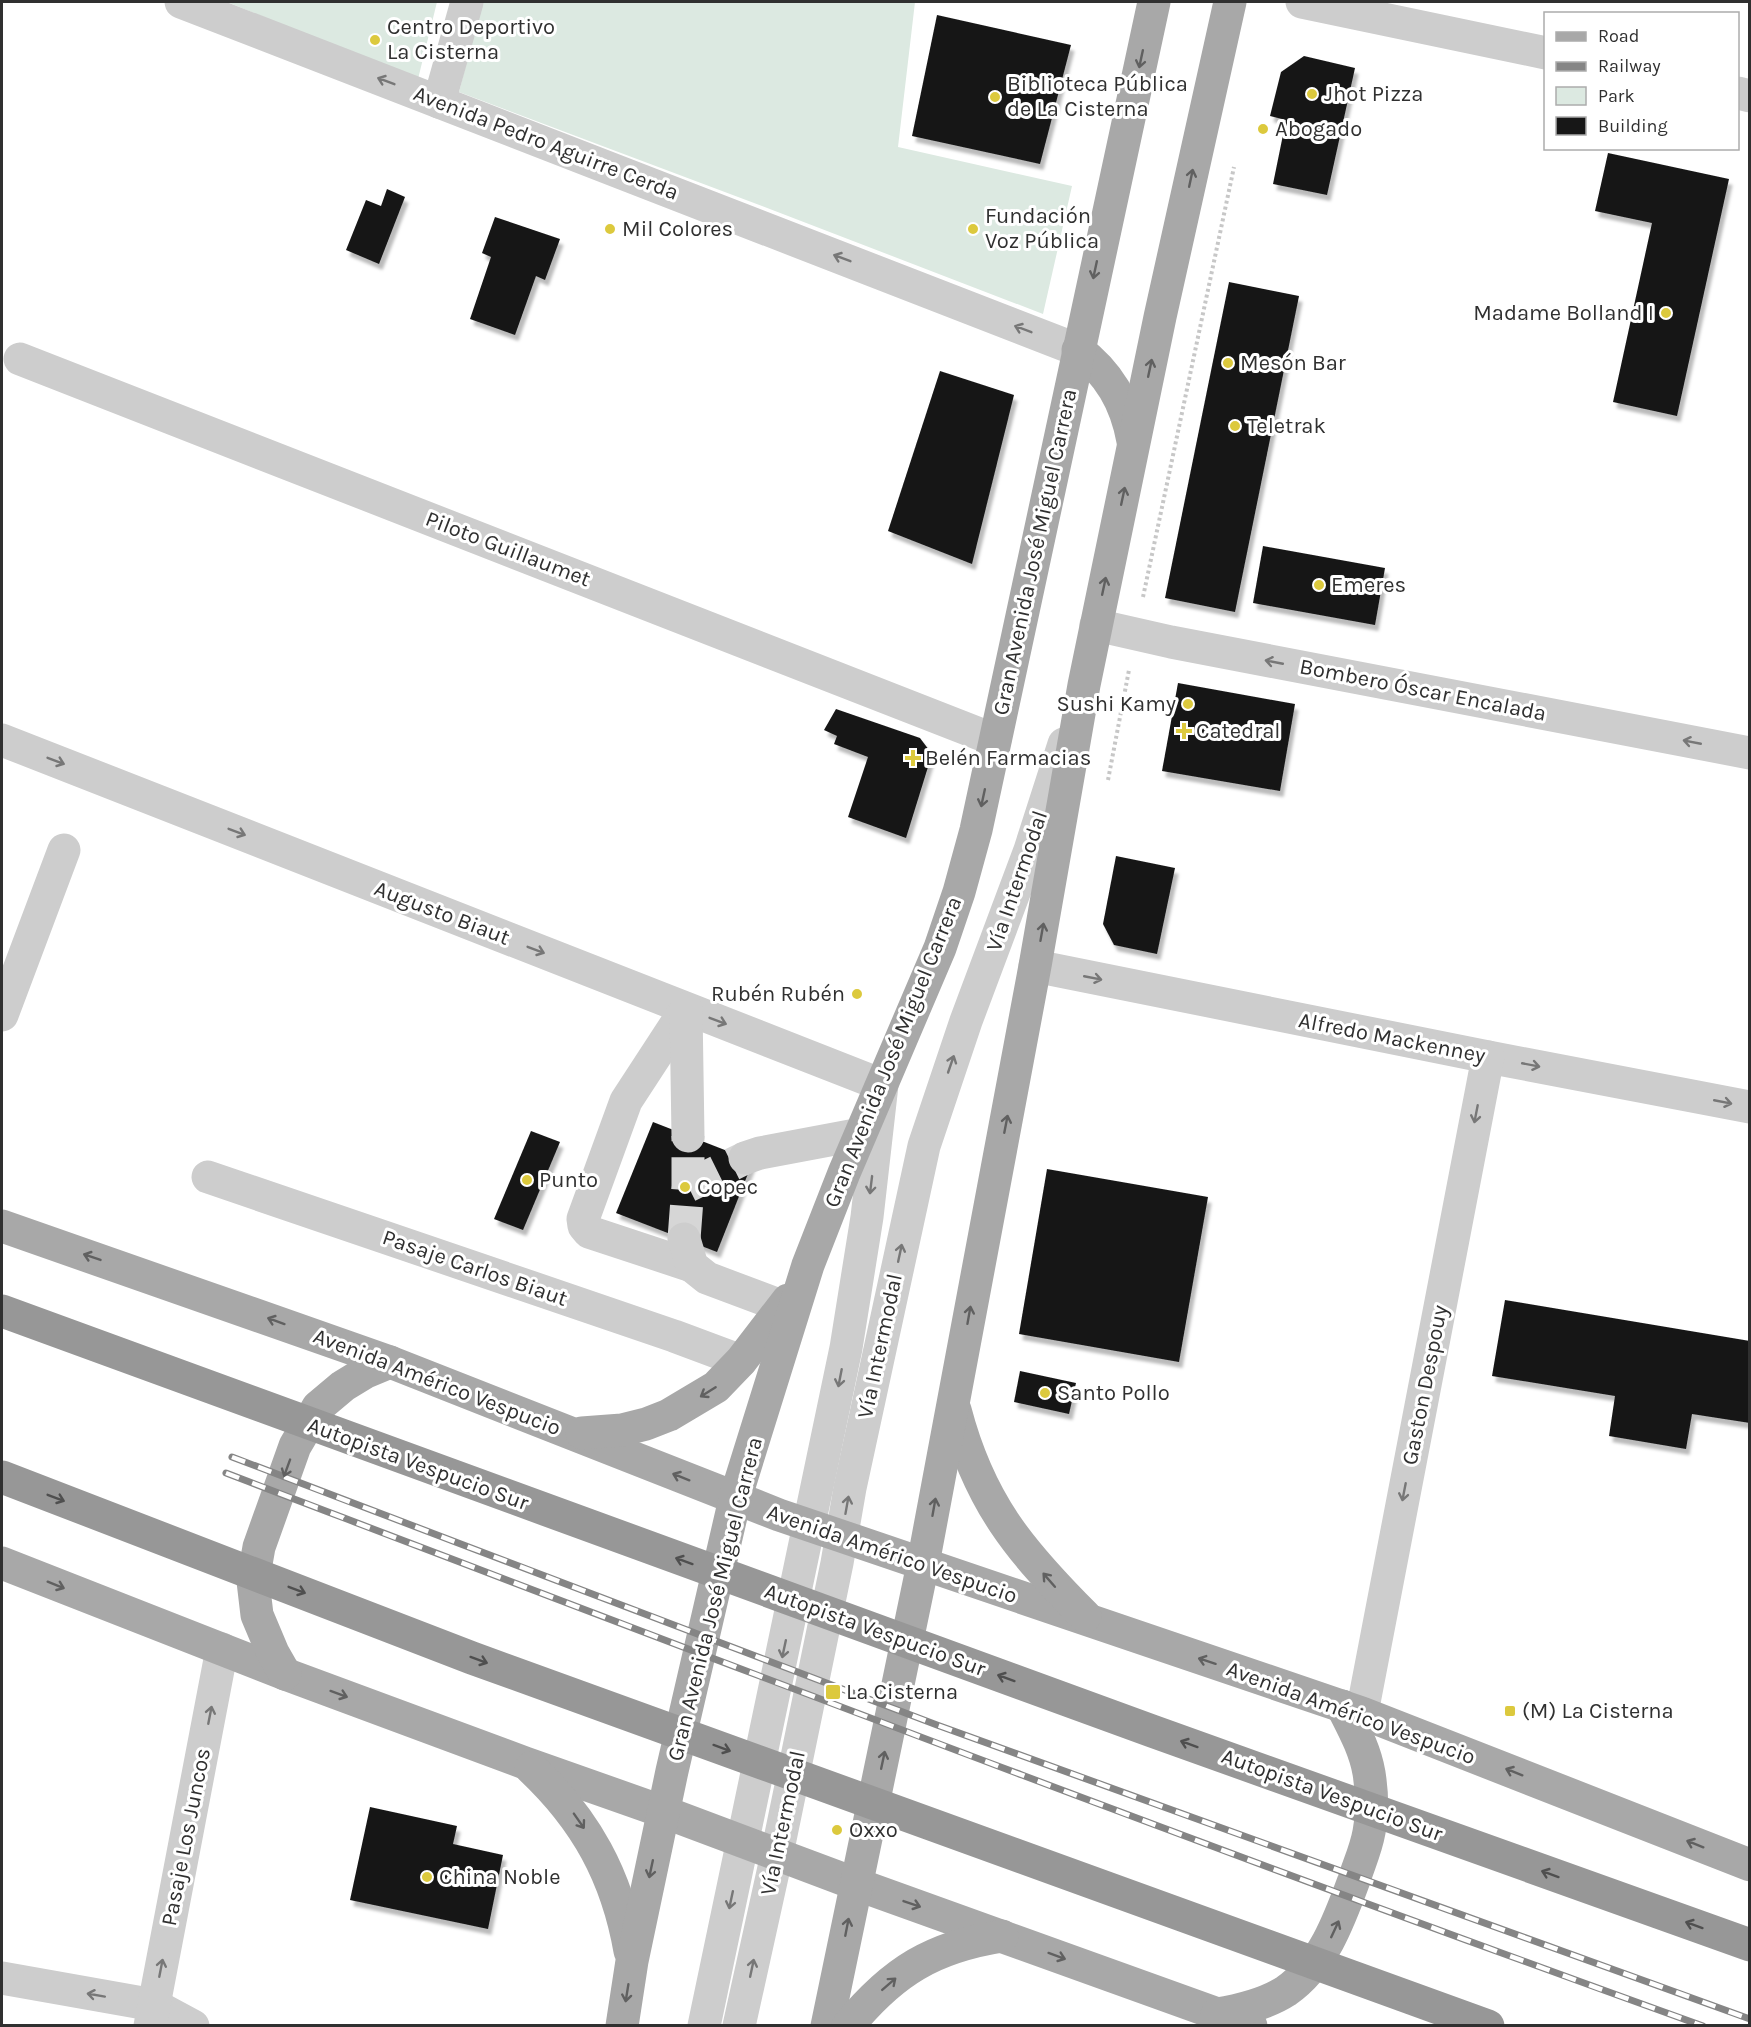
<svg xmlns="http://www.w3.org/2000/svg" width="1751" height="2027" font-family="Karla,sans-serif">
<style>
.green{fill:#dce9e1}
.building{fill:#171717;filter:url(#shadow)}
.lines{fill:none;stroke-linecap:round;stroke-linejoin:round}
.minor-tunnel{stroke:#d6d6d6;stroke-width:33;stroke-dasharray:33 16;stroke-linecap:butt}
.path{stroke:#c7c7c7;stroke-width:4;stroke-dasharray:3 3;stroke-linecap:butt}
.minor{stroke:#cdcdcd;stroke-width:33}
.major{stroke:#a8a8a8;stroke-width:33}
.highway{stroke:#979797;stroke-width:33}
.rail-casing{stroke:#858585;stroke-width:7}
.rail{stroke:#fff;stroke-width:4.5;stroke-dasharray:14;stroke-linecap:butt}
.oneway{stroke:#606060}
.oneway2{stroke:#777}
.oneway3{stroke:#4f4f4f}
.poi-dot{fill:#dcc93d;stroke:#fff;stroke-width:2}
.labels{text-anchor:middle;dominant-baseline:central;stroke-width:6;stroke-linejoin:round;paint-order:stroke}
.poi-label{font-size:22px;fill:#303030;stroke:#fff;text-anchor:start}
.street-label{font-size:22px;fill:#303030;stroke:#fff}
</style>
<defs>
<filter id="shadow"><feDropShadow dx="3.5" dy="6" stdDeviation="1.5" flood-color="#0004"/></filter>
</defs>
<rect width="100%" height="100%" fill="#fff"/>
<g class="green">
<path d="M227 2H437L418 79Z"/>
<path d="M482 2H915L898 147 1072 186 1043 314 762 206 459 92Z"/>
</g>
<g class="building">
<path d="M937 15 1071 45 1040 164 912 136Z"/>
<path d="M1304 56 1355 68 1327 195 1273 184 1286 120 1270 116 1281 72Z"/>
<path d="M1608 153 1729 179 1677 416 1613 402 1652 223 1595 211Z"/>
<path d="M387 189 405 197 379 264 346 250 366 200 381 206Z"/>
<path d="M495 217 560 239 545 280 536 276 515 335 470 319 491 257 482 253Z"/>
<path d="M1229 282 1299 296 1235 612 1165 598Z"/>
<path d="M940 371 1014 395 972 564 888 531Z"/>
<path d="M1263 546 1385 568 1375 625 1253 603Z"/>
<path d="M1178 683 1295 704 1280 791 1162 771Z"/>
<path d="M836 709 920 738 932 754 906 838 848 817 868 757 834 744 837 736 824 730Z"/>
<path d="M1116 856 1175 868 1157 954 1114 945 1103 924Z"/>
<path d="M653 1122 753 1161 717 1252 616 1213Z"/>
<path d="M531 1131 560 1142 523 1230 494 1219Z"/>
<path d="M1047 1169 1208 1197 1179 1362 1019 1334Z"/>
<path d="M1505 1300 1750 1341V1423L1692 1414 1686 1449 1609 1436 1615 1396 1492 1376Z"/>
<path d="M1020 1371 1076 1383 1069 1414 1014 1402Z"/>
<path d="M370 1807 457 1826 453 1844 503 1855 488 1929 350 1900Z"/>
</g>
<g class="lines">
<g class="minor-tunnel">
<path d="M688 1186 745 1158"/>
<path d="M684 1239 688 1186V1136"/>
</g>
<g class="path">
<path d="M1143 597 1234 167"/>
<path d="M1108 780 1129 670"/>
</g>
<g class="minor">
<path d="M181 2 1078 350"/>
<path d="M1302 2 1546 53"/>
<path d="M1738 93 1750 96"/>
<path d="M439 102 467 2"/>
<path d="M20 359 995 740"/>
<path d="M1096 625 1171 642 1750 753"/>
<path d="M2 740 882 1085 867 1217 846 1348 704 2026"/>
<path d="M1035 966 1488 1057 1750 1107"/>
<path d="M686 1009 626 1101 583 1219 584 1226 589 1232 692 1266"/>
<path d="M686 1009 688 1136"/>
<path d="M2 1015 64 850"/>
<path d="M745 1158 760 1153 861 1134"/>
<path d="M208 1177 674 1336 741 1361"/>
<path d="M684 1239 692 1266 707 1278 784 1307"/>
<path d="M1362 1713 1488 1057"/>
<path d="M2 1978 154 2005 193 2026"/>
<path d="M150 2026 222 1649"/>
<path d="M739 2026 777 1854 837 1563 850 1488 924 1146 966 1021 1030 850 1064 744"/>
</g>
<g class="major">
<path d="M1078 350C1109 373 1126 402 1133 441"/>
<path d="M2 1226 390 1362 779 1515 1362 1713 1750 1865"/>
<path d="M955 1410C979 1502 1019 1550 1085 1616"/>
<path d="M582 1433 622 1430 646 1424 669 1415 716 1387 741 1361 788 1300"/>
<path d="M2 1563 285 1674 525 1763 664 1812 856 1884 1251 2026"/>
<path d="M285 1674 273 1653 257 1615 253 1581 259 1547 295 1446 318 1407 343 1386 366 1372 390 1362"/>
<path d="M531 1768C586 1820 617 1876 630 1951"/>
<path d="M1217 2014C1241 2010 1266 2004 1286 1991 1323 1965 1339 1921 1354 1880 1359 1864 1366 1849 1369 1832 1373 1813 1372 1792 1369 1773 1365 1749 1353 1728 1342 1706"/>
<path d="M622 2026 632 1961 672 1771 735 1499 808 1265 844 1173 940 948 959 892 976 830 1154 2"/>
<path d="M827 2026 923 1564 1035 966 1084 685 1160 317 1230 2"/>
<path d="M848 2026C893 1971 933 1947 1002 1936"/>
</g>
<g class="highway">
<path d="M2 1311 1152 1731 1750 1945"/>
<path d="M2 1477 472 1658 1488 2026"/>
</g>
<g class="rail-casing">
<g id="rail">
<path d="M232 1457 937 1725 1750 2019"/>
<path d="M226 1473C717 1660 1208 1848 1703 2026"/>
</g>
</g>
<use href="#rail" class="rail"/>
</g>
<defs><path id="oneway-shaft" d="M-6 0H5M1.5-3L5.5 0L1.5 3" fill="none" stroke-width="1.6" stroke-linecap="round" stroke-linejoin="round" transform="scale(1.5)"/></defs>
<g class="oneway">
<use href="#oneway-shaft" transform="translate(1141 59) rotate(102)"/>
<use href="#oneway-shaft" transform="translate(1191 178) rotate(-78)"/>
<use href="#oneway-shaft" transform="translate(1095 270) rotate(102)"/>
<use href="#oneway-shaft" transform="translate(1150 368) rotate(-78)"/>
<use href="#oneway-shaft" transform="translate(1123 496) rotate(-78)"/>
<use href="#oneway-shaft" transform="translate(1104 586) rotate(-78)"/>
<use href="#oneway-shaft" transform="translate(983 798) rotate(102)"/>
<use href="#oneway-shaft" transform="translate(1042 932) rotate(-80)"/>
<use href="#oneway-shaft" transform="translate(1006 1124) rotate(-79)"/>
<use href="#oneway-shaft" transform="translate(92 1257) rotate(-161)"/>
<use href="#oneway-shaft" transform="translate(969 1315) rotate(-80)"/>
<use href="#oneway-shaft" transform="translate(276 1321) rotate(-160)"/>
<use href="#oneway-shaft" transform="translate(708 1392) rotate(148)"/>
<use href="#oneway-shaft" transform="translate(287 1468) rotate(110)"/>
<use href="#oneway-shaft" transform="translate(681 1477) rotate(-158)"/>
<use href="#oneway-shaft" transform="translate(934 1507) rotate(-80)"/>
<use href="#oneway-shaft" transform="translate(1049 1580) rotate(-131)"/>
<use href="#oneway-shaft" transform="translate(56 1585) rotate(22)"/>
<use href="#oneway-shaft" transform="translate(1207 1661) rotate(-162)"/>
<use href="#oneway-shaft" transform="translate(339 1694) rotate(20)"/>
<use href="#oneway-shaft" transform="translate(883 1760) rotate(-78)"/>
<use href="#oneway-shaft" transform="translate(1514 1772) rotate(-158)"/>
<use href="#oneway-shaft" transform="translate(579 1821) rotate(55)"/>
<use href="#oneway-shaft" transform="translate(1695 1844) rotate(-158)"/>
<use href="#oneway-shaft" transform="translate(651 1869) rotate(102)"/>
<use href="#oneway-shaft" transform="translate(912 1904) rotate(19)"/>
<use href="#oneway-shaft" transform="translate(847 1927) rotate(-79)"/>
<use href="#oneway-shaft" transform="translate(1335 1929) rotate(-65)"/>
<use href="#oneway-shaft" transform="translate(1057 1956) rotate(20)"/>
<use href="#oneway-shaft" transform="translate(889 1984) rotate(-41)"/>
<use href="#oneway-shaft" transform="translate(627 1993) rotate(99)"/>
</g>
<g class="oneway2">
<use href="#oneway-shaft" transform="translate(386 81) rotate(-159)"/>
<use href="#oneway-shaft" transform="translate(842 258) rotate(-159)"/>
<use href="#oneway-shaft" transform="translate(1023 329) rotate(-159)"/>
<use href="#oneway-shaft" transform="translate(1274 662) rotate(-169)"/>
<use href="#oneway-shaft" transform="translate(1692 742) rotate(-169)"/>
<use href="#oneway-shaft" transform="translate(56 761) rotate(21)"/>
<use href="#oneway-shaft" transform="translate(237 832) rotate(21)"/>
<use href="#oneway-shaft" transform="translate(536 950) rotate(21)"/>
<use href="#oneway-shaft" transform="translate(1093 978) rotate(11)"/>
<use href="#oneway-shaft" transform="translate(718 1021) rotate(21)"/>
<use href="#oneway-shaft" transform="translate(951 1064) rotate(-71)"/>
<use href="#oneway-shaft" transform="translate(1531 1065) rotate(11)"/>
<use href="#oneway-shaft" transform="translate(1723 1102) rotate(11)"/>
<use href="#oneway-shaft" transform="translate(1476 1114) rotate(101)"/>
<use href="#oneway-shaft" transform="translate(871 1185) rotate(97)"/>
<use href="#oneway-shaft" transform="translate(900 1253) rotate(-78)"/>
<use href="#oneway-shaft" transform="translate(840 1378) rotate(101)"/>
<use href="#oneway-shaft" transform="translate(1404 1492) rotate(101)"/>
<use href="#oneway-shaft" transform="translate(847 1505) rotate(-80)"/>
<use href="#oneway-shaft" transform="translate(784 1649) rotate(102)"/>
<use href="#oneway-shaft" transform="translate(210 1715) rotate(-79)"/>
<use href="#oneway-shaft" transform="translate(731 1900) rotate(102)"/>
<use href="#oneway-shaft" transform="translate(161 1968) rotate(-79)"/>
<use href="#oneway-shaft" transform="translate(752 1968) rotate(-78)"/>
<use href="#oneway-shaft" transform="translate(96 1995) rotate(-170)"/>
</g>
<g class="oneway3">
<use href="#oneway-shaft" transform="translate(56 1498) rotate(21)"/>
<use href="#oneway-shaft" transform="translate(684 1561) rotate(-160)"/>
<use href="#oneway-shaft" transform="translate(297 1590) rotate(21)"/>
<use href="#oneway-shaft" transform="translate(479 1660) rotate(20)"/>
<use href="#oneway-shaft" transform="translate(1006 1678) rotate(-160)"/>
<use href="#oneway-shaft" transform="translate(1189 1744) rotate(-160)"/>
<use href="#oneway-shaft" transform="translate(722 1748) rotate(20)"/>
<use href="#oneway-shaft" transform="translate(1550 1874) rotate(-160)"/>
<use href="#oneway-shaft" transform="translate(1694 1925) rotate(-160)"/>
</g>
<g class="poi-dot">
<circle cx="375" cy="40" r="6"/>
<circle cx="1312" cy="94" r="6"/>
<circle cx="995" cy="97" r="6"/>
<circle cx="1263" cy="129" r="6"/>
<circle cx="610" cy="229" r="6"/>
<circle cx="973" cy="229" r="6"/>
<circle cx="1666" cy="313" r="6"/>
<circle cx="1228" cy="363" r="6"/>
<circle cx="1235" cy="426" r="6"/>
<circle cx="1319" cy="585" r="6"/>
<circle cx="1188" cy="704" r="6"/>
<path d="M1181 722h6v6h6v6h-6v6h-6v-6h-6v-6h6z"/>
<path d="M910 749h6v6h6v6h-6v6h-6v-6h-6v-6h6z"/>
<circle cx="857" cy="994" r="6"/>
<circle cx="527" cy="1180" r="6"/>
<circle cx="685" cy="1187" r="6"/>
<circle cx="1045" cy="1393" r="6"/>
<rect x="825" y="1684" width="16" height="16" rx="3"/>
<rect x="1504" y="1705" width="12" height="12" rx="3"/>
<circle cx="837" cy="1830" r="6"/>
<circle cx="427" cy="1877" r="6"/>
</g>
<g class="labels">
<g class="poi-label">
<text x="387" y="27">Centro Deportivo<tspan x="387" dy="25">La Cisterna</tspan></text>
<text x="1007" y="84">Biblioteca Pública<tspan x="1007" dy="25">de La Cisterna</tspan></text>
<text x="1324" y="94">Jhot Pizza</text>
<text x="1275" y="129">Abogado</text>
<text x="985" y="216">Fundación<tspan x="985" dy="25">Voz Pública</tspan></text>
<text x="622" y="229">Mil Colores</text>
<text x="1654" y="313" text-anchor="end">Madame Bolland I</text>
<text x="1240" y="363">Mesón Bar</text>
<text x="1247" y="426">Teletrak</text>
<text x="1331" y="585">Emeres</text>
<text x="1176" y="704" text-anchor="end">Sushi Kamy</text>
<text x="1196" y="731">Catedral</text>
<text x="925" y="758">Belén Farmacias</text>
<text x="845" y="994" text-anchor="end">Rubén Rubén</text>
<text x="539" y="1180">Punto</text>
<text x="697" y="1187">Copec</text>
<text x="1057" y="1393">Santo Pollo</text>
<text x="846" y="1692">La Cisterna</text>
<text x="1522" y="1711">(M) La Cisterna</text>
<text x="849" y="1830">Oxxo</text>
<text x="439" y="1877">China Noble</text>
</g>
<g class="street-label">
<text transform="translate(546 143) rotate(21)">Avenida Pedro Aguirre Cerda</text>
<text transform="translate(508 549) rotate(21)">Piloto Guillaumet</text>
<text transform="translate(1035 552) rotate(-78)">Gran Avenida José Miguel Carrera</text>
<text transform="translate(1423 690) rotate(11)">Bombero Óscar Encalada</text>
<text transform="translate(1017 881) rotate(-71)">Vía Intermodal</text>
<text transform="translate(442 913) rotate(21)">Augusto Biaut</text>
<text transform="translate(1392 1038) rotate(11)">Alfredo Mackenney</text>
<text transform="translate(893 1052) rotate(-68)">Gran Avenida José Miguel Carrera</text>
<text transform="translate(475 1268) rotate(19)">Pasaje Carlos Biaut</text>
<text transform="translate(880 1346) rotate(-78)">Vía Intermodal</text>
<text transform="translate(437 1382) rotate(21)">Avenida Américo Vespucio</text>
<text transform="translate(1425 1385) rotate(-79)">Gaston Despouy</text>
<text transform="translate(418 1464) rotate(20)">Autopista Vespucio Sur</text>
<text transform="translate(892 1554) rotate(19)">Avenida Américo Vespucio</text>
<text transform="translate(715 1599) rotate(-76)">Gran Avenida José Miguel Carrera</text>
<text transform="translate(875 1630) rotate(20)">Autopista Vespucio Sur</text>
<text transform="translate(1351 1713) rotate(20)">Avenida Américo Vespucio</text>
<text transform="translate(1332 1795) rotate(20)">Autopista Vespucio Sur</text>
<text transform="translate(783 1823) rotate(-78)">Vía Intermodal</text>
<text transform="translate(186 1837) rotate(-79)">Pasaje Los Juncos</text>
</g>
</g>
<rect width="1751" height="2027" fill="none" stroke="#303030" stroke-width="6"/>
<rect x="1544" y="12" width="195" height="138" fill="#ffffff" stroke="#acacac" stroke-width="1.5"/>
<rect x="1556" y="32" width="30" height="9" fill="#a8a8a8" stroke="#acacac" stroke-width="1.5"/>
<text x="1598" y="42" font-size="18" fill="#303030">Road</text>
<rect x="1556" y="62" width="30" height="9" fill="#858585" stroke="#acacac" stroke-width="1.5"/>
<text x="1598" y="72" font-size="18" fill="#303030">Railway</text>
<rect x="1556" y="87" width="30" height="18" fill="#dce9e1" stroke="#acacac" stroke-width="1.5"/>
<text x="1598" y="102" font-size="18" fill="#303030">Park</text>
<rect x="1556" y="117" width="30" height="18" fill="#171717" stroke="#acacac" stroke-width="1.5"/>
<text x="1598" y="132" font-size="18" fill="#303030">Building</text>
</svg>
